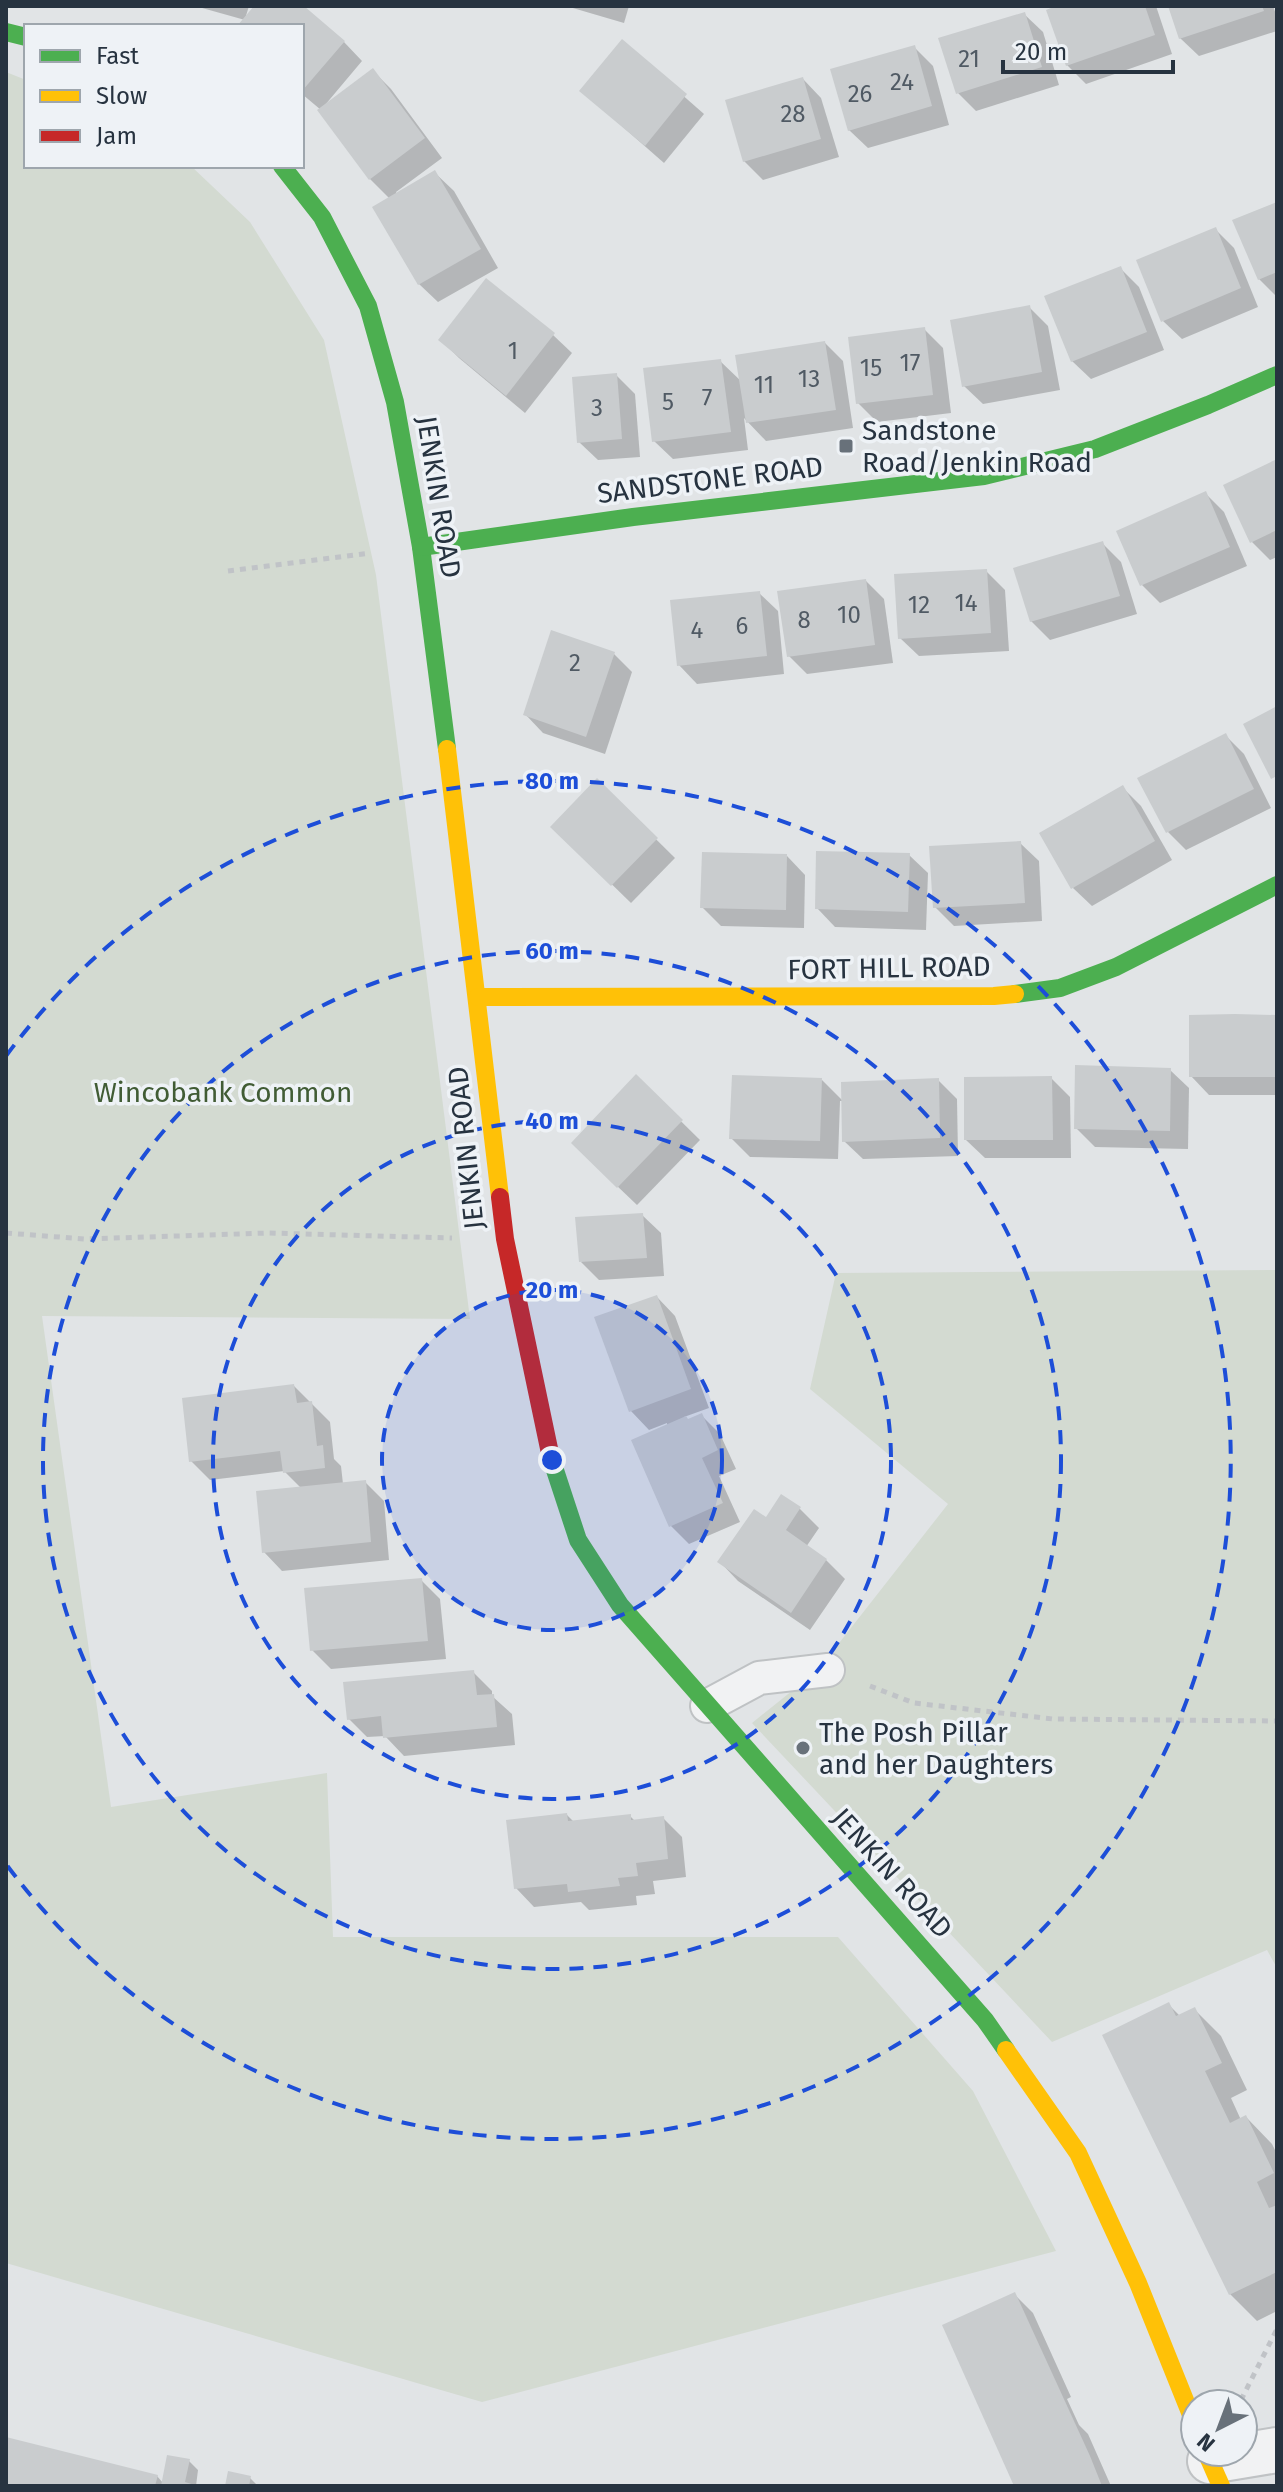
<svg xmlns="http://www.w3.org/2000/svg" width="1283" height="2492" font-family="'Fira Sans',sans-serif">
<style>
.green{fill:#d3dad1}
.shadow{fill:#0003}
.building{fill:#c9ccce}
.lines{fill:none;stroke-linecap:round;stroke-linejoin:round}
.lane-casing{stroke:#bfc2c4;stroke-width:36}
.street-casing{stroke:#bfc2c4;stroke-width:48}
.path{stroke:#c0c3c7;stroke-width:5;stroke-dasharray:6 6;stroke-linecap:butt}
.lane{stroke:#f1f2f3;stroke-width:32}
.street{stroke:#f1f2f3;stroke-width:44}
.fast{stroke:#4caf50;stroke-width:18}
.slow{stroke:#ffc107;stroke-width:18}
.jam{stroke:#c62828;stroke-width:18}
.ring{fill:none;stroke:#1d4ed8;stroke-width:4;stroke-dasharray:14 10}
.poi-dot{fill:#68717a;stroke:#eef2f6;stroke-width:3}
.labels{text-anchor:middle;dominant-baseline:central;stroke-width:7;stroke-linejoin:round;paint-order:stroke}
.number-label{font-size:24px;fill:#505a64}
.poi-label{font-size:28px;fill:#273340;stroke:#eef2f6;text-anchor:start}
.street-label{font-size:28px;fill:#273340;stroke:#eef2f6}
.park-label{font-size:28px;fill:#415c35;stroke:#eef2f6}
.centre{fill:#1d4ed8;stroke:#eef2f6;stroke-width:4}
.ring-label{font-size:24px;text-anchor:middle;font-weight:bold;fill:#1d4ed8;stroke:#eef2f6;stroke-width:7;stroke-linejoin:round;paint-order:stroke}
</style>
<rect width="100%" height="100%" fill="#e1e4e6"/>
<g class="green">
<path d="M6 72 26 80V166H191L250 222 324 340 376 575 470 1319 42 1316 111 1807 327 1773 333 1937H838L973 2091 1056 2251 482 2402 6 2263Z"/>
<path d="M1277 1270V1968L1267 1950 1052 2042 752 1723 818 1670 948 1504 810 1389 836 1273Z"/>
</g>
<g class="shadow">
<path d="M195 6H249L245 19 256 6H301L344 42 362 61 325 105 373 71 391 89 442 158 396 192 397 195 435 173 454 191 498 268 438 302 419 284 390 199 370 179 321 110 302 94V26H239L245 20Z"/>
<path d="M566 6H629L624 23Z"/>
<path d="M1062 6H1156L1172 54 1086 84 1067 65Z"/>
<path d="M1170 6H1273L1277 17V31L1199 56 1180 38Z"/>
<path d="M1024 14 1043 32 1059 85 976 111 958 93Z"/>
<path d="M622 42 704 114 664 163 582 91Z"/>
<path d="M914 47 933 66 949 125 868 148 849 130Z"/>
<path d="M803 79 821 98 839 157 763 180 744 161Z"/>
<path d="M1277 204V297L1259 279Z"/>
<path d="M1215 229 1234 248 1258 307 1182 339 1163 321Z"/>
<path d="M1121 269 1139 287 1164 350 1091 379 1072 361Z"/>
<path d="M1029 307 1048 326 1060 390 983 404 964 386Z"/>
<path d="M924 329 943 348 951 413 877 422 858 403Z"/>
<path d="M553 335 572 353 525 413 459 358 441 340Z"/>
<path d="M825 343 843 361 853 428 766 441 744 418 748 450 673 459 654 441 720 361 742 382Z"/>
<path d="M616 375 635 394 640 457 598 460 579 442Z"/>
<path d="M1277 462V557L1270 560 1252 542Z"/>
<path d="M1206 494 1224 512 1247 566 1160 603 1142 585Z"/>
<path d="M1103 544 1121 562 1137 614 1050 640 1031 621Z"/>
<path d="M986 571 1005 590 1009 651 919 656 900 638Z"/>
<path d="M866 581 884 599 893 663 807 674 789 656Z"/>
<path d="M759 593 778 611 784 674 697 684 679 665Z"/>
<path d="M614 654 632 672 605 754 543 733 525 714Z"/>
<path d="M1225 735 1244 754 1271 808 1186 850 1168 832Z"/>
<path d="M597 781 675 858 631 903 553 827Z"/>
<path d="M1122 787 1141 806 1172 860 1092 906 1073 888Z"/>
<path d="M1020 843 1039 861 1042 921 954 926 935 907Z"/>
<path d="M909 855 928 873 926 930 835 927 817 908Z"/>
<path d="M787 856 805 875 804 928 721 926 702 907Z"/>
<path d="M1277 1017V1095H1209L1191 1076Z"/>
<path d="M1170 1070 1189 1088 1188 1149 1095 1147 1076 1128Z"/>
<path d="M636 1077 700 1140 637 1205 592 1162Z"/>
<path d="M1051 1078 1070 1097 1071 1158H985L966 1140Z"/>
<path d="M822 1080 843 1101H840L838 1159 750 1157 731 1138Z"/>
<path d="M938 1080 957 1099 958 1156 863 1159 844 1141Z"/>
<path d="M642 1215 661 1233 664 1276 599 1280 581 1262Z"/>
<path d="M657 1297 675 1316 709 1408 684 1417 688 1421 701 1415 720 1434 736 1469 719 1476 740 1522 689 1544 670 1525 667 1423 649 1430 631 1411Z"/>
<path d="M294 1386 330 1422 334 1459 341 1466 343 1484 365 1482 384 1501 389 1560 282 1571 264 1552 301 1488 284 1471 210 1480 191 1461Z"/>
<path d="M782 1497 800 1509 819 1528 806 1547 826 1560 845 1579 810 1630 738 1581 720 1562 766 1520Z"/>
<path d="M421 1580 440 1599 446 1659 331 1669 312 1650Z"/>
<path d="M473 1672 492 1691V1696L512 1714 515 1745 404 1756 385 1736 367 1737 349 1719Z"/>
<path d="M567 1815 574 1822 630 1816 635 1821 663 1818 682 1837 686 1877 653 1881 655 1894 636 1896 637 1905 589 1910 581 1902 534 1907 516 1888Z"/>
<path d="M1169 2005 1180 2016 1194 2009 1221 2036 1247 2090 1231 2098 1241 2120 1246 2117 1272 2144 1277 2154V2311L1257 2321 1230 2294Z"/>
<path d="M1014 2294 1033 2313 1071 2397 1067 2399 1079 2425 1088 2434 1111 2486H1016Z"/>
<path d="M6 2439 157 2476 163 2483 189 2461 198 2470 196 2486H6Z"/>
<path d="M250 2478 258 2486H227Z"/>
</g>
<g class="building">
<path d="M254 6H304L345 41 302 91V26H237Z"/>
<path d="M1056 6H1145L1155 35 1066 66 1046 10Z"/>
<path d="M1168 6H1262L1264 11 1179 39Z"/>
<path d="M1025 12 1042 67 956 94 938 38Z"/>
<path d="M622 39 687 94 645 146 579 91Z"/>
<path d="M915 45 932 106 848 131 830 69Z"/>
<path d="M373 68 425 138 369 180 317 110Z"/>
<path d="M803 77 821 139 743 162 725 100Z"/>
<path d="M435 170 481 249 418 285 372 207Z"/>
<path d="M1277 202V272L1258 280 1232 220Z"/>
<path d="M1216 227 1241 288 1161 322 1136 260Z"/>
<path d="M1121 266 1147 332 1071 362 1044 296Z"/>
<path d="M486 278 555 333 506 396 438 340Z"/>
<path d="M1030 305 1042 372 962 387 950 320Z"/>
<path d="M925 327 933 395 856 404 848 337Z"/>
<path d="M825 341 836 410 746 423 735 355Z"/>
<path d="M721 359 731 432 652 442 643 368Z"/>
<path d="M617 373 622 439 577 443 572 377Z"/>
<path d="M1277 459V530L1250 543 1223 485Z"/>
<path d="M1206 491 1230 547 1140 586 1116 531Z"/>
<path d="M1103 541 1120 596 1030 622 1013 568Z"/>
<path d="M987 569 991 633 898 639 894 574Z"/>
<path d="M866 579 875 645 787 657 777 591Z"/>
<path d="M760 591 767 656 677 666 670 600Z"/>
<path d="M551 630 615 652 586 737 523 715Z"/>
<path d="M1277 706V776L1271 779 1243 724Z"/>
<path d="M1226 733 1254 789 1166 833 1137 778Z"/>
<path d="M597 778 658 838 611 886 550 827Z"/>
<path d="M1123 785 1155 841 1071 889 1039 833Z"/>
<path d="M1021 841 1025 903 933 908 929 846Z"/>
<path d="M816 851 910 853 908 912 815 909Z"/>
<path d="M702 852 787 854 786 910 700 908Z"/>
<path d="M1235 1014 1277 1015V1077H1189V1015Z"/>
<path d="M1075 1065 1171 1068 1170 1131 1074 1129Z"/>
<path d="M636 1074 683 1120 617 1188 571 1143Z"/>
<path d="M732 1075 822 1078 820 1141 729 1139Z"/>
<path d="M1052 1076 1053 1140H964V1077Z"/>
<path d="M939 1078 940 1138 842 1142 841 1082Z"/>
<path d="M643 1213 647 1258 579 1262 575 1217Z"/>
<path d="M657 1295 691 1389 629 1412 594 1317Z"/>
<path d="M294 1384 297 1403 312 1401 317 1446 323 1445 325 1468 283 1473 280 1451 189 1462 182 1398Z"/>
<path d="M702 1413 718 1450 702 1458 723 1503 669 1527 631 1440 686 1416 688 1419Z"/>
<path d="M366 1480 371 1542 262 1553 256 1491Z"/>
<path d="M781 1494 801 1507 786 1530 827 1559 791 1613 717 1562 754 1509 766 1517Z"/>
<path d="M422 1578 428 1641 310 1651 304 1588Z"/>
<path d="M474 1670 477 1695 494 1694 497 1727 383 1738 381 1716 347 1720 343 1682Z"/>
<path d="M567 1813 568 1821 631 1814V1820L664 1816 668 1859 636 1863 638 1876 618 1878 620 1886 568 1892 567 1884 514 1889 506 1820Z"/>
<path d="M1169 2002 1176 2016 1195 2007 1222 2063 1205 2071 1230 2123 1246 2115 1274 2173 1257 2182 1269 2208 1277 2205V2272L1229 2295 1102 2035Z"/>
<path d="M1015 2292 1090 2456 1102 2486H1014L942 2325Z"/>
<path d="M6 2437 158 2475 155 2486H6Z"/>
<path d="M167 2455 190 2459 185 2482 198 2486H161Z"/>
<path d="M228 2471 251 2476 249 2486H225Z"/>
</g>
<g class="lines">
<g class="lane-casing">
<path id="lane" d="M707 1706 759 1678 828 1670"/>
</g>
<g class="street-casing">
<path id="street" d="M1210 2461 1277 2450"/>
</g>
<g class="path">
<path d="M228 571 370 553"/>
<path d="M6 1233 85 1239 268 1233 452 1238"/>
<path d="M870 1686 914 1703 1053 1719 1277 1721"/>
<path d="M1241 2400 1277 2329"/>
</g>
<use href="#lane" class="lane"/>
<use href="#street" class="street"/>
<g class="fast">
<path d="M6 32 26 37"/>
<path d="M282 166 322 217 368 306 395 402 421 547 447 749"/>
<path d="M421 547 633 517 984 476 1095 449 1208 405 1277 375"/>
<path d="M1015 994 1060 988 1116 967 1277 885"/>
<path d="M551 1458 578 1540 620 1605 985 2020 1006 2050"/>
</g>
<g class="slow">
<path d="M447 749 500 1197"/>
<path d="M478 997 994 996 1015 994"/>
<path d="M1006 2050 1078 2153 1138 2283 1195 2425"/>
<path d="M1206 2452 1221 2486"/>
</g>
<path class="jam" d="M500 1197 505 1239 551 1458"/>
</g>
<circle cx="552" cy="1460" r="170" fill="#1d4ed8" fill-opacity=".12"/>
<g class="ring">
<circle cx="552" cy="1460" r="170"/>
<circle cx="552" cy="1460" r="339"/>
<circle cx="552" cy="1460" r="509"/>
<path d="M6 1056A679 679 0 1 1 6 1864"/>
</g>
<g class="poi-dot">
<rect x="838" y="438" width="16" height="16" rx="4"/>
<circle cx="803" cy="1748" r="8"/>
</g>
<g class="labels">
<g class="number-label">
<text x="969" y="59">21</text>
<text x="902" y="82">24</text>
<text x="860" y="94">26</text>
<text x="793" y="114">28</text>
<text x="513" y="351">1</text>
<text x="910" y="363">17</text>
<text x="871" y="368">15</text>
<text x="809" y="379">13</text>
<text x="764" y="385">11</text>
<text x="707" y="398">7</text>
<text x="668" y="402">5</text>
<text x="597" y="408">3</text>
<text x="966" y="603">14</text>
<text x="919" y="605">12</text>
<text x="849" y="615">10</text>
<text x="804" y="620">8</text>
<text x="742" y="626">6</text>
<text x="697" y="630">4</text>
<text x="575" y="663">2</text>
</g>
<g class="poi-label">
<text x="862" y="430">Sandstone<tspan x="862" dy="32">Road/Jenkin Road</tspan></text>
<text x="819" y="1732">The Posh Pillar<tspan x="819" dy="32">and her Daughters</tspan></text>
</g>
<g class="street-label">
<text transform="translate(710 480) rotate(-7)">SANDSTONE ROAD</text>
<text transform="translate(439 497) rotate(81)">JENKIN ROAD</text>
<text transform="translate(889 968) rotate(-1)">FORT HILL ROAD</text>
<text transform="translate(466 1148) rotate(-96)">JENKIN ROAD</text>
<text transform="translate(892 1873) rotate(48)">JENKIN ROAD</text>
</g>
<g class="park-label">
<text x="223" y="1092">Wincobank Common</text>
</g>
</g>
<circle cx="552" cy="1460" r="12" class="centre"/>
<g class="ring-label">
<text x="552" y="789">80 m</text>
<text x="552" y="959">60 m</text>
<text x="552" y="1129">40 m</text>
<text x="552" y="1298">20 m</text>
</g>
<rect width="1283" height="2492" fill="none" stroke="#273340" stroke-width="16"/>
<rect x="24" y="24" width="280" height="144" fill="#eef2f6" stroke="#9ea6ad" stroke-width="2"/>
<rect x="40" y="50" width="40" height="12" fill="#4caf50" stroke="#9ea6ad" stroke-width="2"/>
<text x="96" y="64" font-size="24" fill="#273340">Fast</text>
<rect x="40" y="90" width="40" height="12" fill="#ffc107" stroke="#9ea6ad" stroke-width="2"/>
<text x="96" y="104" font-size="24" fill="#273340">Slow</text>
<rect x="40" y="130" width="40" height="12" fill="#c62828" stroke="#9ea6ad" stroke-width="2"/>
<text x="96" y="144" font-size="24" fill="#273340">Jam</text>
<g transform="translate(1219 2428) rotate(222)"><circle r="38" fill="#eef2f6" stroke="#9ea6ad" stroke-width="2"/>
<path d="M0-6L14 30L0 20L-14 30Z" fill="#68717a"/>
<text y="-12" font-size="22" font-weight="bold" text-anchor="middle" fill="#273340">N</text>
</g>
<path d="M1003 60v12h170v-12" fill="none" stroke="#273340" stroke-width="4"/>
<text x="1015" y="60" font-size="24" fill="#273340" stroke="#eef2f6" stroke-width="6" paint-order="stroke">20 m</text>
</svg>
